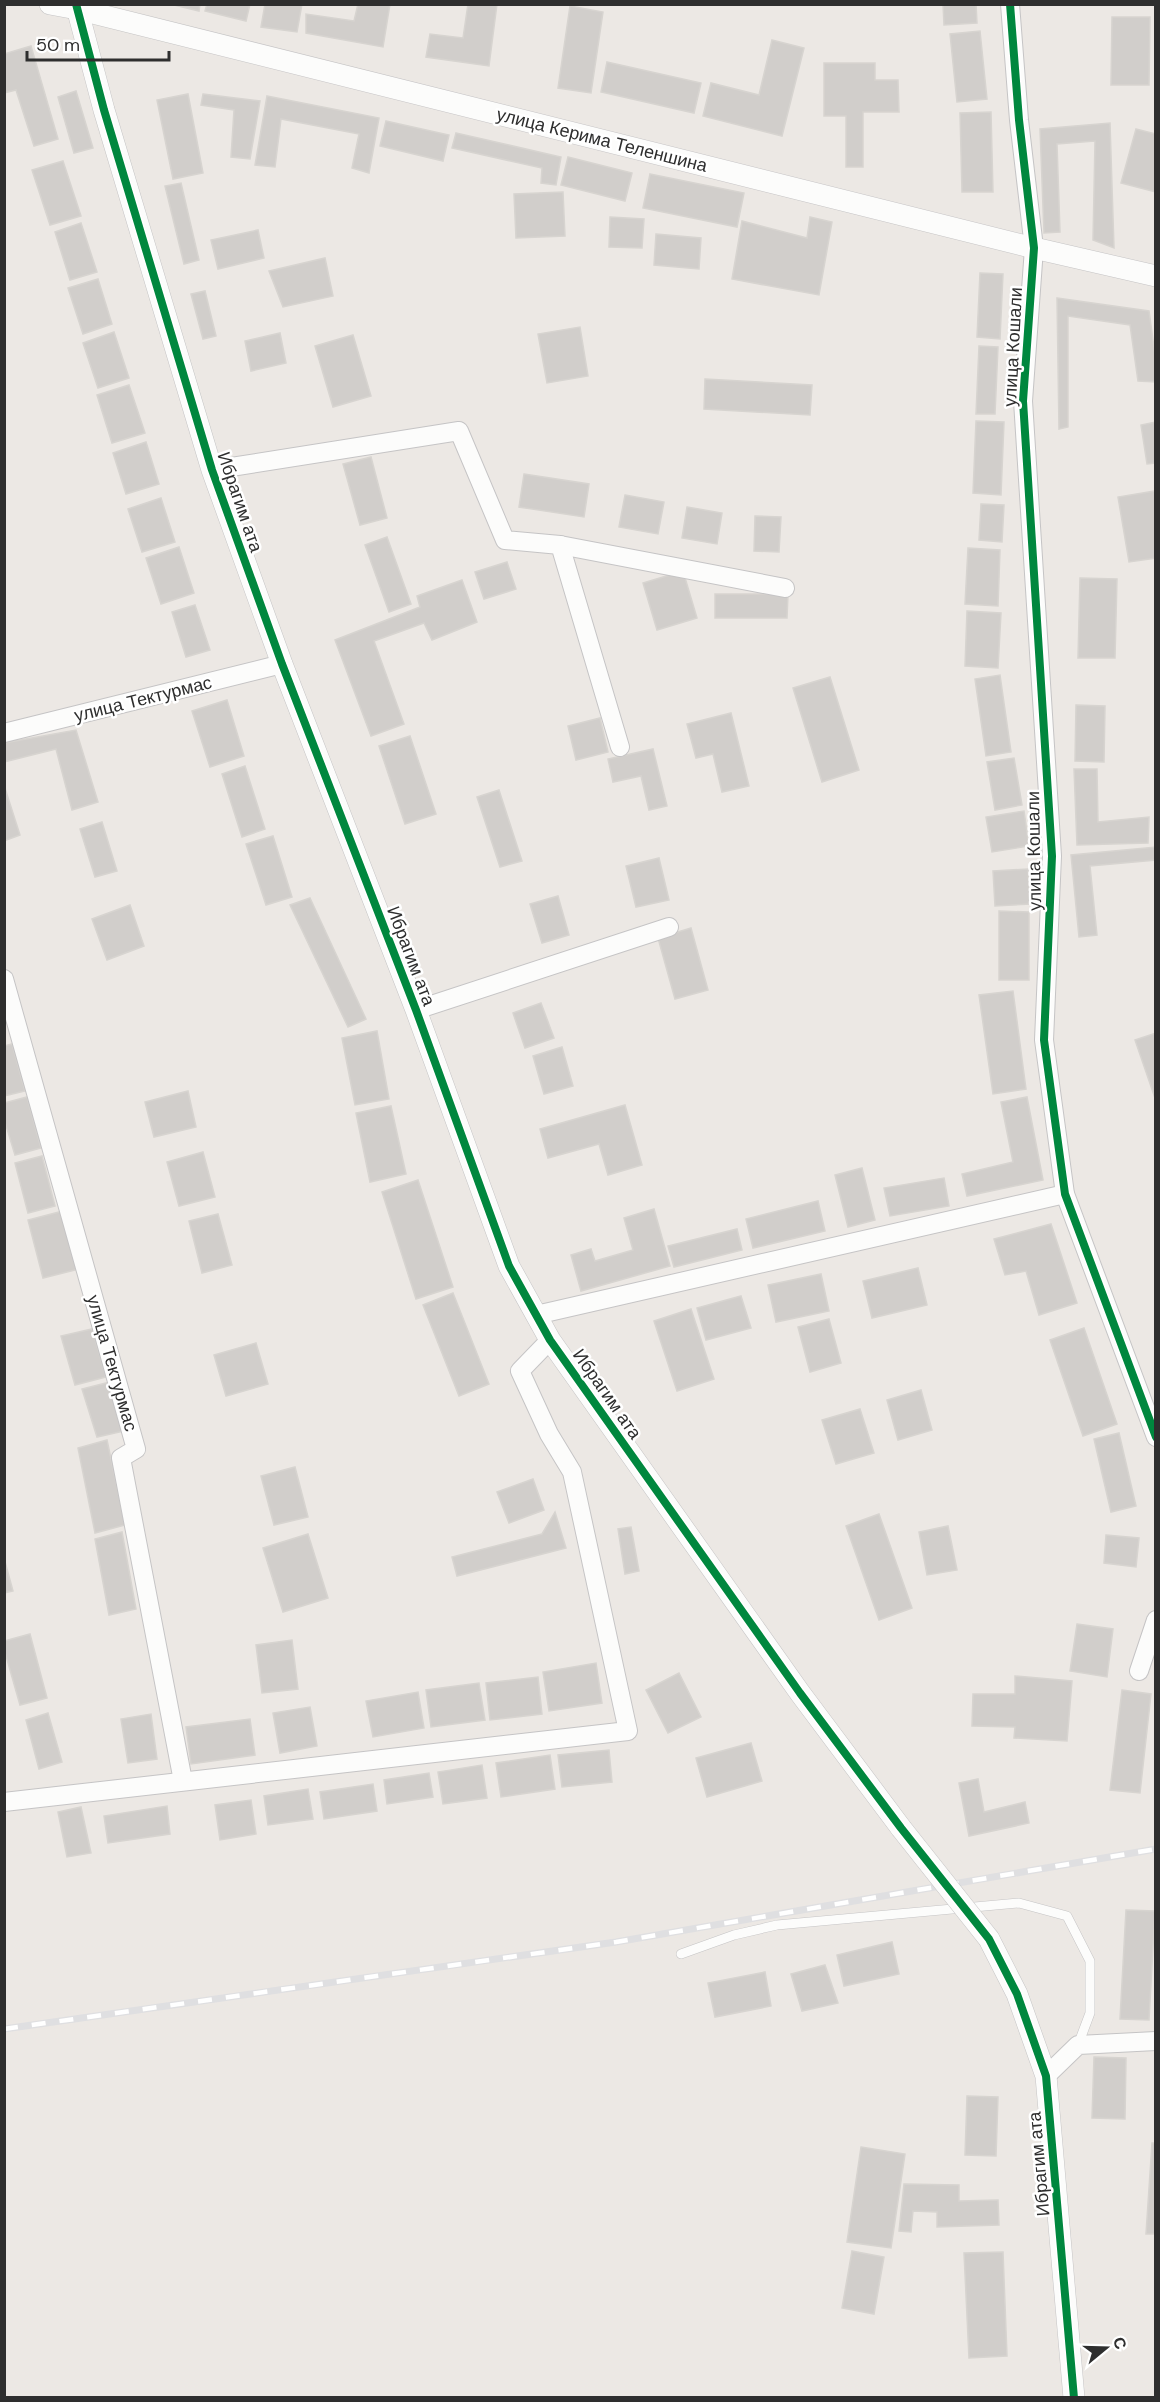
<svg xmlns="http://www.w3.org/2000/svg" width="1160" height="2402" font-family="'DM Sans',sans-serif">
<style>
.building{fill:#d1cecb;stroke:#d7d4d0;stroke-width:1.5}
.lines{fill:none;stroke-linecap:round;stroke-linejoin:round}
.service-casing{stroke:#c5c4c5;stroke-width:10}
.minor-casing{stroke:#c5c4c5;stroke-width:20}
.tertiary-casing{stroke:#c5c4c5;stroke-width:22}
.service{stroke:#fcfcfb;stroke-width:9}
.minor{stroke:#fcfcfb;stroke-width:18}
.tertiary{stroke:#fcfcfb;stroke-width:21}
.rail-casing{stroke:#dfdfe1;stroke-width:7}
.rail{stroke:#fff;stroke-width:4.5;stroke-dasharray:14;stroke-linecap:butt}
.tertiary-bridge-casing{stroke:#c5c4c5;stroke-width:22;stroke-linecap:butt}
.tertiary-bridge{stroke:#fcfcfb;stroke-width:21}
.cycleway-casing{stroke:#fff;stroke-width:11}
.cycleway{stroke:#00873e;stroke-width:8}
.labels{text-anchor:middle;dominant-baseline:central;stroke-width:5;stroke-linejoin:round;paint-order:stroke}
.street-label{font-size:18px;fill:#2e2e2e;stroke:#fff}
</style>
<rect width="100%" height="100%" fill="#ece8e4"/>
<g class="building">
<path d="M170 4H200L199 11Z"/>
<path d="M207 4H250L246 21 205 11Z"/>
<path d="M265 4H302L297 32 261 27Z"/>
<path d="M358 4H390L383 47 306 33V14L354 21Z"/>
<path d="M468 4H497L489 66 426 57 430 34 463 38Z"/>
<path d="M943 4H976L977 23 944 25Z"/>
<path d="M570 6 603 12 591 93 558 88Z"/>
<path d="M1112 17H1150L1149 85H1111Z"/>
<path d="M980 31 987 99 957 102 950 34Z"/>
<path d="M772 40 804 48 782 136 703 116 711 83 759 95Z"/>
<path d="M31 46 58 139 34 146 16 90 4 93V54Z"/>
<path d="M607 62 701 83 694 113 601 92Z"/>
<path d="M824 63H875V80H898L899 112H863V167H846V116H824Z"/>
<path d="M76 91 93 148 74 153 58 97Z"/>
<path d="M188 94 203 173 173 179 157 100Z"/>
<path d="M203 94 260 101 250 159 231 157 234 110 201 105Z"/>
<path d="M267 96 379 118 369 173 352 168 359 134 281 119 275 167 255 165Z"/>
<path d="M991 112 993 192H962L960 113Z"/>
<path d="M386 121 449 135 443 161 380 146Z"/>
<path d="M1110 123 1114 248 1093 240 1095 141 1057 144 1060 232 1044 233 1040 129Z"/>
<path d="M1136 129 1156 134V192L1121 183Z"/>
<path d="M456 133 561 157 556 185 541 183 542 168 452 148Z"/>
<path d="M568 157 632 173 625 201 561 185Z"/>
<path d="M63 161 81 216 50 225 32 170Z"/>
<path d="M650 174 744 193 737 227 643 208Z"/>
<path d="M181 183 199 260 184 264 165 186Z"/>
<path d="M563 192 565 236 516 238 514 194Z"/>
<path d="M610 217 644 219 642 248 609 247Z"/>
<path d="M810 217 832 222 819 295 732 279 742 221 807 238Z"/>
<path d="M81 223 97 272 70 280 55 232Z"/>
<path d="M258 230 264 258 218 269 211 240Z"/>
<path d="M656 234 701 238 699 269 654 265Z"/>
<path d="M325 258 333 296 283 307 269 271Z"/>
<path d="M980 273 1003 274 1000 339 977 337Z"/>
<path d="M98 279 112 324 83 334 68 288Z"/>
<path d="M205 291 216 336 203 339 191 294Z"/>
<path d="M1057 298 1149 311 1156 362V382L1138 381 1130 325 1068 316V427L1059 429Z"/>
<path d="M580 327 588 376 547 383 538 334Z"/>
<path d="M114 332 129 378 98 388 83 343Z"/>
<path d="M280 333 286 363 251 371 245 341Z"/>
<path d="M353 335 371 396 333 407 315 346Z"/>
<path d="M979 346 998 347 995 414H976Z"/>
<path d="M705 379 812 385 810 415 704 409Z"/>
<path d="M129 385 145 433 112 443 97 395Z"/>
<path d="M976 421 1004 422 1001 495 973 493Z"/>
<path d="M1156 422V463L1147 464 1141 425Z"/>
<path d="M146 442 159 484 126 494 113 453Z"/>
<path d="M371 457 387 518 360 525 343 464Z"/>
<path d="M524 474 589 484 584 517 519 507Z"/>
<path d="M1155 491 1156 558 1129 562 1118 497Z"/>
<path d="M625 495 664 502 658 534 619 527Z"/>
<path d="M161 498 175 542 142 552 128 509Z"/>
<path d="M981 504 1004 505 1002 542 979 540Z"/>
<path d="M687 507 722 513 717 544 682 538Z"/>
<path d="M755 516 781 517 779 552 754 551Z"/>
<path d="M387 537 411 604 389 612 365 545Z"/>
<path d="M179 547 194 593 161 604 146 558Z"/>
<path d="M968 548 1000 550 998 606 965 604Z"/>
<path d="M507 562 516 589 484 599 475 572Z"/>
<path d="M683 571 697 618 657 630 643 583Z"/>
<path d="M1080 578 1117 579 1115 658H1078Z"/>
<path d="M462 580 477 622 432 640 424 623 374 641 404 724 371 736 335 640 420 607 417 596Z"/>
<path d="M715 594H788L787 618H715Z"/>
<path d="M195 605 210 650 186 657 172 612Z"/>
<path d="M967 611 1001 613 998 668 965 666Z"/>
<path d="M1000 675 1011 752 986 756 975 679Z"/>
<path d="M830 677 859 770 822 782 793 688Z"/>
<path d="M227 700 244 756 210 767 192 711Z"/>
<path d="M1076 705 1105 706 1104 762 1075 761Z"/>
<path d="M731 713 749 786 722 792 713 754 696 758 687 724Z"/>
<path d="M600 718 608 752 576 760 568 726Z"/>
<path d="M76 730 98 802 72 810 56 749 4 762V743Z"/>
<path d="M410 736 436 814 405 824 379 746Z"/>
<path d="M653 749 667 806 649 810 641 776 613 782 608 759Z"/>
<path d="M1014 758 1022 805 995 810 987 762Z"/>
<path d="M245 766 265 829 242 837 222 774Z"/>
<path d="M1074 769H1097L1098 822 1149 817 1148 843 1077 845Z"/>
<path d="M4 785 20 835 4 841Z"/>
<path d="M499 790 522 861 500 867 477 797Z"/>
<path d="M1024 811 1029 846 992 852 986 817Z"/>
<path d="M102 822 117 871 95 877 80 829Z"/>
<path d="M273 836 292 897 266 905 246 844Z"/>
<path d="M1156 847V860L1090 866 1097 935 1079 937 1071 855Z"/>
<path d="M659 858 669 900 636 907 626 866Z"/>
<path d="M1028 869 1030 904 995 906 993 871Z"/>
<path d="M558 896 569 935 542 943 530 904Z"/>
<path d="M310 898 366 1019 348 1027 290 905Z"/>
<path d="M130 905 144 946 107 960 92 919Z"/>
<path d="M999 911 1029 912V980H999Z"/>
<path d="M691 928 708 990 675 999 658 938Z"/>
<path d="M1013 991 1026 1089 993 1094 979 995Z"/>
<path d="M541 1003 554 1038 525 1048 513 1013Z"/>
<path d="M377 1031 389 1099 355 1105 342 1038Z"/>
<path d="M1156 1033V1101L1135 1040Z"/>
<path d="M12 1044 25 1091 4 1096V1046Z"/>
<path d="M562 1047 573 1086 544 1094 533 1056Z"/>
<path d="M188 1091 196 1127 154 1137 145 1102Z"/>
<path d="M27 1097 41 1148 15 1155 4 1119V1103Z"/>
<path d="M1027 1097 1043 1180 967 1196 962 1174 1013 1162 1001 1102Z"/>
<path d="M625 1105 642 1165 608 1175 599 1144 548 1158 540 1129Z"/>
<path d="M391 1106 406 1174 370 1182 356 1113Z"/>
<path d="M203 1152 215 1197 179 1206 167 1162Z"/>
<path d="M42 1156 55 1206 28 1213 15 1163Z"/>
<path d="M862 1168 875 1220 848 1227 835 1175Z"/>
<path d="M944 1178 949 1206 890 1216 884 1188Z"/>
<path d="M418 1180 453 1287 416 1299 382 1192Z"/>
<path d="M818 1201 825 1231 753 1248 746 1219Z"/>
<path d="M654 1209 670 1266 581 1291 571 1255 591 1249 595 1261 633 1250 624 1218Z"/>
<path d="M63 1211 79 1269 43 1278 28 1220Z"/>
<path d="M218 1214 232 1265 202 1273 189 1221Z"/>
<path d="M1051 1224 1077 1303 1039 1315 1026 1271 1005 1275 994 1239Z"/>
<path d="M737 1229 742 1250 674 1267 668 1246Z"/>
<path d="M918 1268 927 1305 872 1318 863 1281Z"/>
<path d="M821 1274 829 1311 776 1322 768 1285Z"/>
<path d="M453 1293 489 1384 459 1396 423 1305Z"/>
<path d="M741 1296 751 1328 706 1340 697 1308Z"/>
<path d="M691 1309 714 1379 677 1391 654 1321Z"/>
<path d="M829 1319 841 1363 810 1372 798 1327Z"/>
<path d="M1084 1328 1117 1424 1083 1436 1050 1340Z"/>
<path d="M92 1329 106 1377 75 1385 61 1336Z"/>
<path d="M256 1343 268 1384 226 1396 214 1355Z"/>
<path d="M110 1382 124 1431 97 1437 82 1389Z"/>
<path d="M921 1390 932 1430 898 1440 887 1400Z"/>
<path d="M860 1409 874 1453 836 1464 822 1420Z"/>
<path d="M1119 1433 1136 1506 1111 1512 1094 1439Z"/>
<path d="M107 1440 125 1525 95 1533 78 1448Z"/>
<path d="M295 1467 308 1517 274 1525 261 1476Z"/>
<path d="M533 1479 544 1510 509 1523 497 1492Z"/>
<path d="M555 1512 566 1548 457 1576 452 1557 542 1534Z"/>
<path d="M879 1514 912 1608 879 1620 846 1526Z"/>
<path d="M948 1526 957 1570 927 1575 919 1532Z"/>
<path d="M631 1527 639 1571 625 1574 618 1529Z"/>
<path d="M122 1532 136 1609 109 1615 95 1539Z"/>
<path d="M308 1534 328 1598 283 1612 263 1548Z"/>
<path d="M1106 1535 1139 1538 1136 1567 1104 1563Z"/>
<path d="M4 1558 13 1591 4 1593Z"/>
<path d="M1077 1624 1113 1629 1107 1677 1070 1671Z"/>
<path d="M30 1634 47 1698 20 1705 4 1649V1641Z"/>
<path d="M292 1640 298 1689 262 1693 256 1645Z"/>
<path d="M596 1663 602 1703 549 1711 543 1672Z"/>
<path d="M679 1673 701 1717 668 1733 646 1690Z"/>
<path d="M1015 1676 1072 1681 1067 1741 1014 1738 1015 1727 972 1726 973 1694H1015Z"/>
<path d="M538 1677 542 1714 490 1720 486 1683Z"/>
<path d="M479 1683 485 1720 431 1727 426 1690Z"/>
<path d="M1122 1690 1151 1694 1140 1793 1110 1790Z"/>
<path d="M418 1692 424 1728 373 1737 366 1701Z"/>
<path d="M310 1707 317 1746 280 1753 273 1713Z"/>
<path d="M48 1713 62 1762 39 1769 26 1720Z"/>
<path d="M151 1714 157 1759 128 1763 121 1719Z"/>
<path d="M250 1719 255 1755 191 1764 186 1727Z"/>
<path d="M751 1743 762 1781 707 1797 696 1758Z"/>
<path d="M609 1750 612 1782 562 1787 558 1755Z"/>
<path d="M550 1755 555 1789 501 1797 496 1763Z"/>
<path d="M482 1765 487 1798 443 1804 438 1772Z"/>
<path d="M429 1773 433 1797 387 1804 384 1780Z"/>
<path d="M978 1779 984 1812 1025 1802 1029 1823 969 1836 959 1783Z"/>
<path d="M373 1784 377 1811 324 1819 320 1792Z"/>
<path d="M308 1789 313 1819 268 1825 264 1796Z"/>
<path d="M251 1800 256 1834 220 1840 215 1805Z"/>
<path d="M167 1806 170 1834 108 1843 104 1816Z"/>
<path d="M81 1807 91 1853 67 1857 58 1812Z"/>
<path d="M1126 1910 1155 1911 1149 2020 1120 2019Z"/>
<path d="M892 1942 899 1974 844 1986 837 1955Z"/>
<path d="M825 1965 838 2003 802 2011 791 1974Z"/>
<path d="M765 1972 771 2006 715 2017 708 1983Z"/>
<path d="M1094 2057 1126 2058 1125 2119 1092 2118Z"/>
<path d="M967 2096 998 2097 996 2156 965 2155Z"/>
<path d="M1152 2143H1156V2234H1146Z"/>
<path d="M861 2147 905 2154 891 2248 847 2242Z"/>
<path d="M904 2184 959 2185V2201L998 2200 999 2225 937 2227V2212L913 2211 911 2232 899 2231Z"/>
<path d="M852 2251 884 2257 874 2314 842 2308Z"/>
<path d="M1003 2252 1007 2356 969 2358 964 2253Z"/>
</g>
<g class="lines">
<g class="service-casing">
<path id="service" d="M681 1954 734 1935 777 1925 1019 1903 1067 1916 1090 1961V2013L1078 2045"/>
</g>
<g class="minor-casing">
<g id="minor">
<path d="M1010 4 1019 120 1034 248 1023 401 1052 856 1044 1040 1065 1194 1156 1437"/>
<path d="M212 470 459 431 505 540 560 545 620 747"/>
<path d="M560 545 785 588"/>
<path d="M4 733 282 664"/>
<path d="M4 979 136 1449 121 1458 183 1781"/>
<path d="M416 1010 669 927"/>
<path d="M536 1315 1065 1194"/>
<path d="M1139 1671 1156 1620"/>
<path d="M4 1802 628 1731 572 1472 549 1434 520 1371 550 1340"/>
<path d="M1046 2076 1078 2045 1156 2041"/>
</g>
</g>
<g class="tertiary-casing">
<g id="tertiary">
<path d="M50 4 77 9 1034 248 1156 276"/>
<path d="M76 4 104 110 212 470 282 664 416 1010 509 1266 550 1340 800 1693 901 1828"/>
<path d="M989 1939 1017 1994 1046 2076 1074 2398"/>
</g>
</g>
<use href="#service" class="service"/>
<use href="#minor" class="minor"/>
<use href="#tertiary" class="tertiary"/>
<g class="rail-casing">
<path id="rail" d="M4 2029 616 1942 1156 1849"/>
</g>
<use href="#rail" class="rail"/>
<g class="tertiary-bridge-casing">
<path id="tertiary-bridge" d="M901 1828 989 1939"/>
</g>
<use href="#tertiary-bridge" class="tertiary-bridge"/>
<g class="cycleway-casing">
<g id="cycleway">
<path d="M76 4 104 110 212 470 282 664 416 1010 509 1266 550 1340 800 1693 901 1828 989 1939 1017 1994 1046 2076 1074 2398"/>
<path d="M1010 4 1019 120 1034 248 1023 401 1052 856 1044 1040 1065 1194 1156 1437"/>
</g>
</g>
<use href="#cycleway" class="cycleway"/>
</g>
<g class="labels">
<g class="street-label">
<text transform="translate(602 140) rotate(14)">улица Керима Теленшина</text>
<text transform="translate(1013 347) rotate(-87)">улица Кошали</text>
<text transform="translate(240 502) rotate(71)">Ибрагим ата</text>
<text transform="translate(143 699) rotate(-14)">улица Тектурмас</text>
<text transform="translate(1034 851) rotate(-91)">улица Кошали</text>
<text transform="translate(411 956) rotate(69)">Ибрагим ата</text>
<text transform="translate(112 1363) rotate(74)">улица Тектурмас</text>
<text transform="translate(607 1394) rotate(55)">Ибрагим ата</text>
<text transform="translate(1039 2164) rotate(-95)">Ибрагим ата</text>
</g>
</g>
<rect width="1160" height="2402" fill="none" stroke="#2e2e2e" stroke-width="12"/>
<g transform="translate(1106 2348) rotate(71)" stroke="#ffffff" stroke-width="4.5" paint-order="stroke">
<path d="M0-4.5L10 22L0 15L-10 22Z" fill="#2e2e2e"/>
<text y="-9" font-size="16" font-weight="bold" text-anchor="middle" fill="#2e2e2e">С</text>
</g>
<path d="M27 51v9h142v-9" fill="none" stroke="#2e2e2e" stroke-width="3"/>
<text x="36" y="51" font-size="18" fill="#2e2e2e" stroke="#ffffff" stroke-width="4.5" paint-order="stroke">50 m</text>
</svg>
